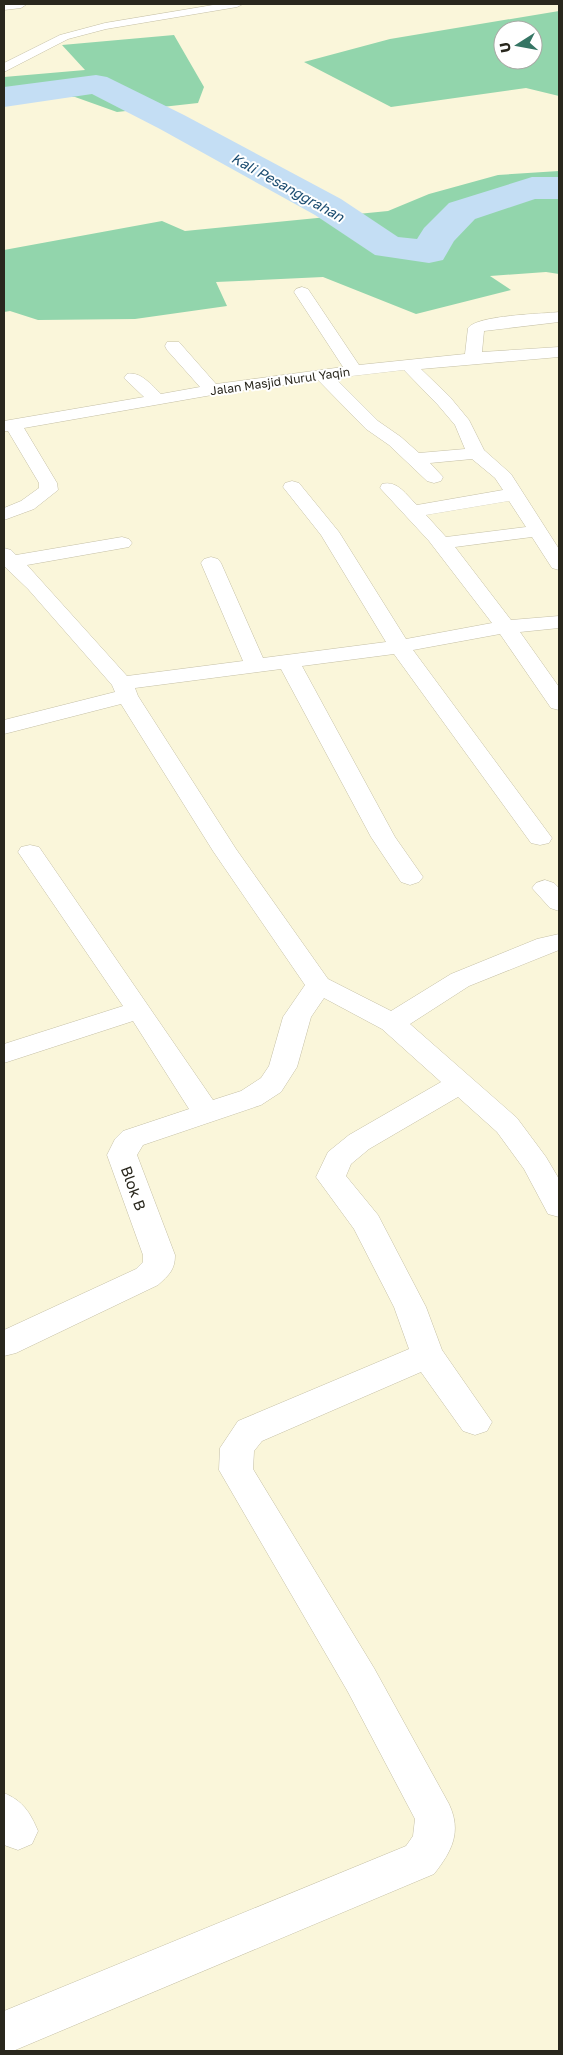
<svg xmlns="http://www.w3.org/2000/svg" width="563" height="2055" font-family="'Golos Text',sans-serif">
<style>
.green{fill:#92d5ac;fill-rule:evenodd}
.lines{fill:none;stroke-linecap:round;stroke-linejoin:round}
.river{fill:#c4def4;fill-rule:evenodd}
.street-casing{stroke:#c5c0a6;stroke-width:1}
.street{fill:#fff;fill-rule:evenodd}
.labels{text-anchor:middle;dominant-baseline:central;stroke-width:4;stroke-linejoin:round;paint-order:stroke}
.far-street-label{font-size:12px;fill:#29271d;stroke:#fff}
.far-water-label{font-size:14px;font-style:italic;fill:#1c4d71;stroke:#fff}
.street-label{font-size:15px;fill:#29271d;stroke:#fff}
</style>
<rect width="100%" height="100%" fill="#faf6da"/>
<g class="green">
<path d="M559 11V96L526 88 391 107 304 62 390 39ZM503 30H533V60H503Z"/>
<path d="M174 35 204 87 198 103 117 112 75 97 4 96V77L85 70 62 45Z"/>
<path d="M559 171V274L546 272 490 276 511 290 416 314 323 277 216 282 227 306 135 319 38 320 10 311 4 312V250L162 221 185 231 388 211 429 194 498 175Z"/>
</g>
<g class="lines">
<path class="river" d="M96 75 107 77 184 115 341 199 398 237 417 239 424 228 449 203 532 177H559V199H535L475 219 454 241 443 260 429 263 375 255 315 215 160 129 92 94 4 107V87Z"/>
<g class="street-casing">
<g id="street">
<path d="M4 4H27L21 8 4 10Z"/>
<path d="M219 4H243L237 7 106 29 68 39 4 72V63L60 35 105 23Z"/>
<path d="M302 287 308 289 359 365 465 354 468 328C477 315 542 314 559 312V322L484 331 482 352 559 347V357L421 369 450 397 469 420 484 450 511 474 559 549V570L552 568 532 537 455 547 511 620 559 616V628L520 632 559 687V710L551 708 500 634 413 650 552 838 549 843 540 845 531 843 394 654 302 666 395 837 423 877 419 882 410 885 401 882 371 837 281 669 135 688 138 696 236 849 328 979 391 1011 451 974 537 939 559 934V950L469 986 410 1024 517 1118 546 1157 559 1179V1217L548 1214 524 1169 497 1132 458 1097 369 1149 351 1164 346 1176 378 1215 426 1307 442 1350 492 1422 487 1431 475 1435 463 1431 421 1372 262 1441 254 1451 253 1469 374 1668 449 1804C462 1832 452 1851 434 1874L13 2051H4V2011L406 1846 413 1836 415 1819 348 1692 219 1470 220 1448 238 1421 409 1349 394 1307 354 1229 316 1177 328 1152 349 1135 441 1082 382 1029 324 998 311 1017 297 1067 281 1092 261 1105 143 1145 137 1155 175 1255C175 1270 169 1275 158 1285L16 1353 4 1356V1330L136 1269 143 1262V1255L107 1155 115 1139 123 1131 189 1109 133 1021 4 1063V1044L123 1006 18 852 21 847 30 845 39 847 213 1100 241 1091 261 1078 269 1066 283 1017 305 985 213 851 121 704 4 734V720L115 692 112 685 28 589 4 566V548L11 550 16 555 122 537 129 539 132 543 129 547 27 565 127 676 243 661 201 563 204 559 211 557 218 559 221 563 263 658 386 642 321 535 283 487 285 483 292 481 299 483 339 532 406 639 492 623 429 541 380 488 382 484C398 480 406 495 417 505L503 490 495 478 472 459 430 463 443 477 441 481 434 483 427 481 389 445 366 429 318 380 212 395 24 428 57 483 58 490 34 509 4 520V508L21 501 39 488V483L8 431H4V421L144 397 124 378 127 374C141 371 151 385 161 394L200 387 167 350 165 346 167 342H179L216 384 343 367 294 292 296 289ZM404 370 438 405 455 425 465 449 419 453 401 437 378 421 335 378ZM509 501 526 527 446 537 426 515Z"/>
<path d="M545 880 554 883 559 888V911L550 908 532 888 536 883Z"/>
<path d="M4 1793C23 1801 30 1812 38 1831L32 1844 18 1850 4 1845Z"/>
</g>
</g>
<use href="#street" class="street"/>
</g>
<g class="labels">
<g class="far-street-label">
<text transform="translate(280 381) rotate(-8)">Jalan Masjid Nurul Yaqin</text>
</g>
<g class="far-water-label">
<text transform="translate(288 187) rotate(29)">Kali Pesanggrahan</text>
</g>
<g class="street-label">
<text transform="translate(134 1188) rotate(70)">Blok B</text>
</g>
</g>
<rect width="563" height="2055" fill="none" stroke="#29271d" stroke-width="10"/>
<g transform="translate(518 45) rotate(259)"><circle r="24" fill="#ffffff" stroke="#a9a9a5"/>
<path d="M0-4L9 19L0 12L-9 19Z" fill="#357564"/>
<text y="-8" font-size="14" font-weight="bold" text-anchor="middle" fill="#29271d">U</text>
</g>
</svg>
